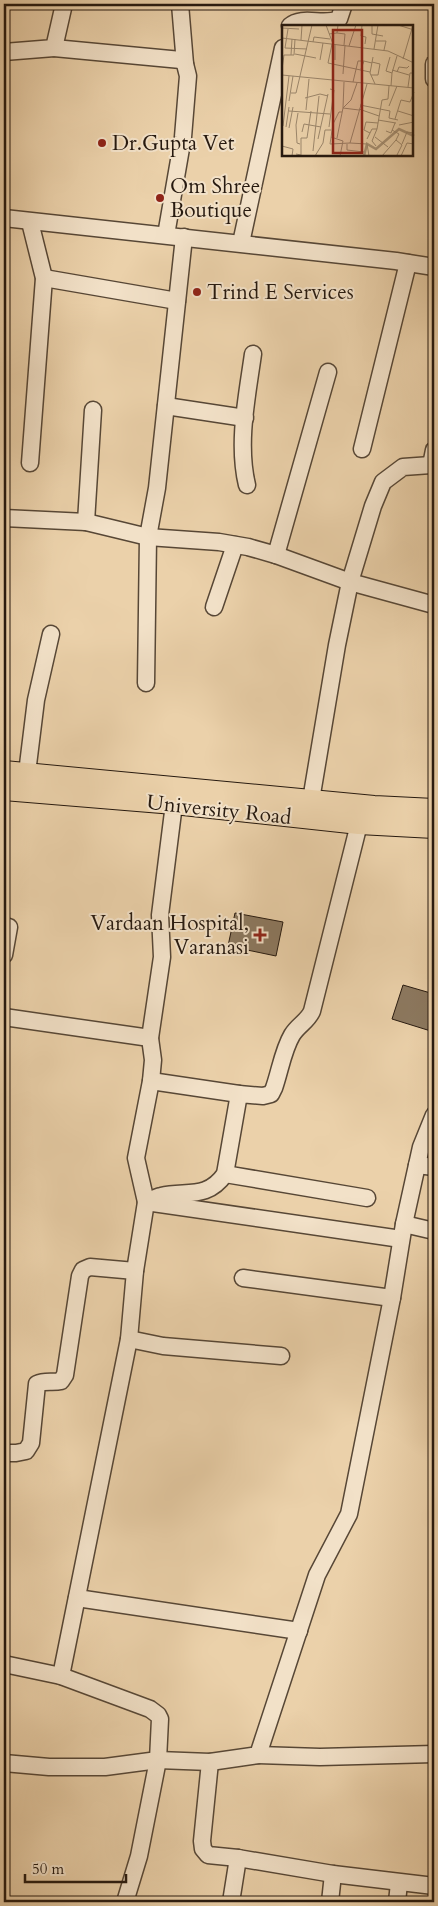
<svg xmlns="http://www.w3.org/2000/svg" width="438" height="1906" font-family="Cardo,serif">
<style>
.building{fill:#8c7960;stroke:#26190f}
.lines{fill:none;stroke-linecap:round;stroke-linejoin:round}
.minor-casing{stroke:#574736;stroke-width:19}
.major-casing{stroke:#26190f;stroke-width:22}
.minor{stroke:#f2e1c8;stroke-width:16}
.major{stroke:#ebd1aa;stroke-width:20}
.poi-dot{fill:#8f2418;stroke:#f2e1c8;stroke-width:2}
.labels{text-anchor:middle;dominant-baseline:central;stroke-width:4;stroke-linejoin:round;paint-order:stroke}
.poi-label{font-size:21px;fill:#26190f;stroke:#f2e1c8;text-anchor:start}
.street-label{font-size:21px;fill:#26190f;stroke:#f2e1c8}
.inset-river{fill:none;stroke:#a89275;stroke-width:2.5}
.inset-road{fill:none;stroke:#9c876c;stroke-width:1}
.view{fill:#8f2418;fill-opacity:0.15;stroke:#8f2418;stroke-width:2.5}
.inset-edge{fill:none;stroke:#26190f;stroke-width:2.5}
</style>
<rect width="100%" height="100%" fill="#ebd1aa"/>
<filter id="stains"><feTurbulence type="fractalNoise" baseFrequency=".004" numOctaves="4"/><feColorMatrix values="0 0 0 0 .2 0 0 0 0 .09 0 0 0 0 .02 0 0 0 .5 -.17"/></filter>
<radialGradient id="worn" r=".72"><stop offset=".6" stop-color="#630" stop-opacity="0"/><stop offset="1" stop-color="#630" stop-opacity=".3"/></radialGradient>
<g class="building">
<path d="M235 913 283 922 276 956 228 946Z"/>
<path d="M403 985 434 994V1032L392 1019Z"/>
</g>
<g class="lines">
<g class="minor-casing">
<g id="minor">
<path d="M180 4 185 64"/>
<path d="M290 26C302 15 324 26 339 19L344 4"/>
<path d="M54 48 181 60 185 64 188 76 183 137 166 235"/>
<path d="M4 52 54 48 64 4"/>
<path d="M434 64V79"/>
<path d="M4 218 396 261 434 267"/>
<path d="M241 243 283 48"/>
<path d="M44 278 177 301"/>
<path d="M166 406 245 418"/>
<path d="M362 449 408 263"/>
<path d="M30 463 44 278 30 222"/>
<path d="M431 465 434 450"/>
<path d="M247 485C237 443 247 397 253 354"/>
<path d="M4 518 86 522 148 537 219 542 248 547 276 555 350 582 434 605"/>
<path d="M86 522 93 410"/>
<path d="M276 555 328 372"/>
<path d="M214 607 235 545"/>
<path d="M146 683 148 537 157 488 184 237"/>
<path d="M27 773 36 700 51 634"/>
<path d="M174 804 160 915 162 957 150 1038 153 1060 151 1081 136 1158 146 1202 401 1239"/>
<path d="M309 812 337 645 350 582 373 506 383 482 403 467 431 465 434 467"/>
<path d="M4 926 9 927 4 955"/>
<path d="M4 1017 150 1038"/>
<path d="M151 1081 239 1094"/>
<path d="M417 1165 434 1167"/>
<path d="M225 1174 367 1198"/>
<path d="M404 1224 434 1231"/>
<path d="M243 1278 392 1298"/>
<path d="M129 1339 163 1346 281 1356"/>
<path d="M4 1453H16L26 1451 31 1443 37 1384C45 1380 53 1383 61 1381L65 1375 80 1276 83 1270 90 1267 135 1271"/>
<path d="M77 1598 299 1631"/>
<path d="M4 1664 61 1676 150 1709 158 1715 160 1719 158 1760 139 1856 125 1902"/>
<path d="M61 1676 129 1339 135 1271 146 1202C151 1200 156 1197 161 1196 186 1190 207 1200 225 1174L239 1094 263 1096 271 1094 274 1088C280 1071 283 1050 292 1035 298 1025 308 1021 312 1011L362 812"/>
<path d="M258 1755 320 1757 434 1754"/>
<path d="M210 1762 202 1841 203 1849 208 1855 238 1858 333 1874 434 1886"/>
<path d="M4 1763 49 1767H105L158 1760 210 1762 258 1755 317 1575 349 1514 392 1298 404 1224 421 1147 434 1115"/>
<path d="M231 1902 238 1858"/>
<path d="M330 1902 333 1874"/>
<path d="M397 1902 399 1883"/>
</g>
</g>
<g class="major-casing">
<g id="major">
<path d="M4 771 374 806 434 809"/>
<path d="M4 790 174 804 359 824 434 828"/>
</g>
</g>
<use href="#minor" class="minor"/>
<use href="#major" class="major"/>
</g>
<g class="poi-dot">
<circle cx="102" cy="143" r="5"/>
<circle cx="160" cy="198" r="5"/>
<circle cx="197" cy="292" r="5"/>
<path d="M257.5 927.5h5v5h5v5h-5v5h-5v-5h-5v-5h5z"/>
</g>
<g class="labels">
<g class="poi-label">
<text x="112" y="143">Dr.Gupta Vet</text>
<text x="170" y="186">Om Shree<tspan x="170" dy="24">Boutique</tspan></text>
<text x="207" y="292">Trind E Services</text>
<text x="249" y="923" text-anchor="end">Vardaan Hospital,<tspan x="249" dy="24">Varanasi</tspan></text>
</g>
<g class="street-label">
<text transform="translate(219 810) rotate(6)">University Road</text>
</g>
</g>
<g transform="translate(282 25)">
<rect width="131" height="131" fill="#ebd1aa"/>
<path class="inset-river" d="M82 131 85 119 94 124 117 104 132 111"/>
<path class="inset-road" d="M44 0 51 19M80 0 79 11 84 12 83 19M90 0V9L101 11M116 0 132 5M0 3 17 4M6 4 3 23 25 24M55 8 63 9 62 20M47 9 55 8 56 0M0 13 106 26 132 38M19 15 20 0M94 16H104L102 25M31 17 32 12 48 14M50 19 46 38 88 47M67 21 74 0M92 24 96 0M13 29 34 33M9 30 10 14M91 32 88 48 93 59M108 32 104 46 110 48 109 61M121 34 131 0M38 35 41 18M53 35V19M0 44 2 30H12L13 14M79 44 82 36 90 38M110 45 127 50M115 47 117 42 125 43 127 41M110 48 115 31M61 49 63 20M0 50 132 63M89 50H96L98 39 90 37M62 57 61 83 77 85M71 57 76 36H82M126 62 128 48H132M9 68H14L30 0M23 73 38 69 46 71M7 76 11 51M78 80 108 86 107 93 116 95M107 81 115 61M77 84 97 91M24 85 27 54M7 86 48 89M116 86 132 91M60 87H57L51 99 48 119 68 118 85 59M16 88 14 100 15 118 18 119M113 94 119 75 128 77 132 67M96 95 114 98M117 100 132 97M1 101 7 51M4 102 7 82M47 102 52 65 48 64M7 103 11 82M110 105 117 109 114 115 120 120 115 130M104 106 109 108 113 98M20 107 22 99 39 102M88 108 82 105 84 97 96 98M49 112 61 116 58 131M93 112 106 122M55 113 61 83 69 75 75 58M36 114 46 69M85 114 90 104H95L100 75 106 74 107 61M68 118 85 119 87 131M65 119V125L82 127M120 119 125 107 132 108M0 121 11 124 10 131M94 121 90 116 95 104M31 126 37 71M14 129 19 130V113H25L29 86M33 131 41 118 43 105H49M100 131 114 115M119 131 125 118 132 119"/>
<path class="view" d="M51 5H80V128H51Z"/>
<rect width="131" height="131" class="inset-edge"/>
</g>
<rect width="438" height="1906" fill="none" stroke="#ebd1aa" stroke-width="20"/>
<rect x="5" y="5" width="428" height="1896" fill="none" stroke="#26190f" stroke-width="2.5"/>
<rect x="10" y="10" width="418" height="1886" fill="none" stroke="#26190f"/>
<path d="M25 1874v8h101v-8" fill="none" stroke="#26190f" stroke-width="2.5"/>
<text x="32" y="1874" font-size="15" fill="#26190f" stroke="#f2e1c8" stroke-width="4" paint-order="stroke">50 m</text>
<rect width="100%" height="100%" filter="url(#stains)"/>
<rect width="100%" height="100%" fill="url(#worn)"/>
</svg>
